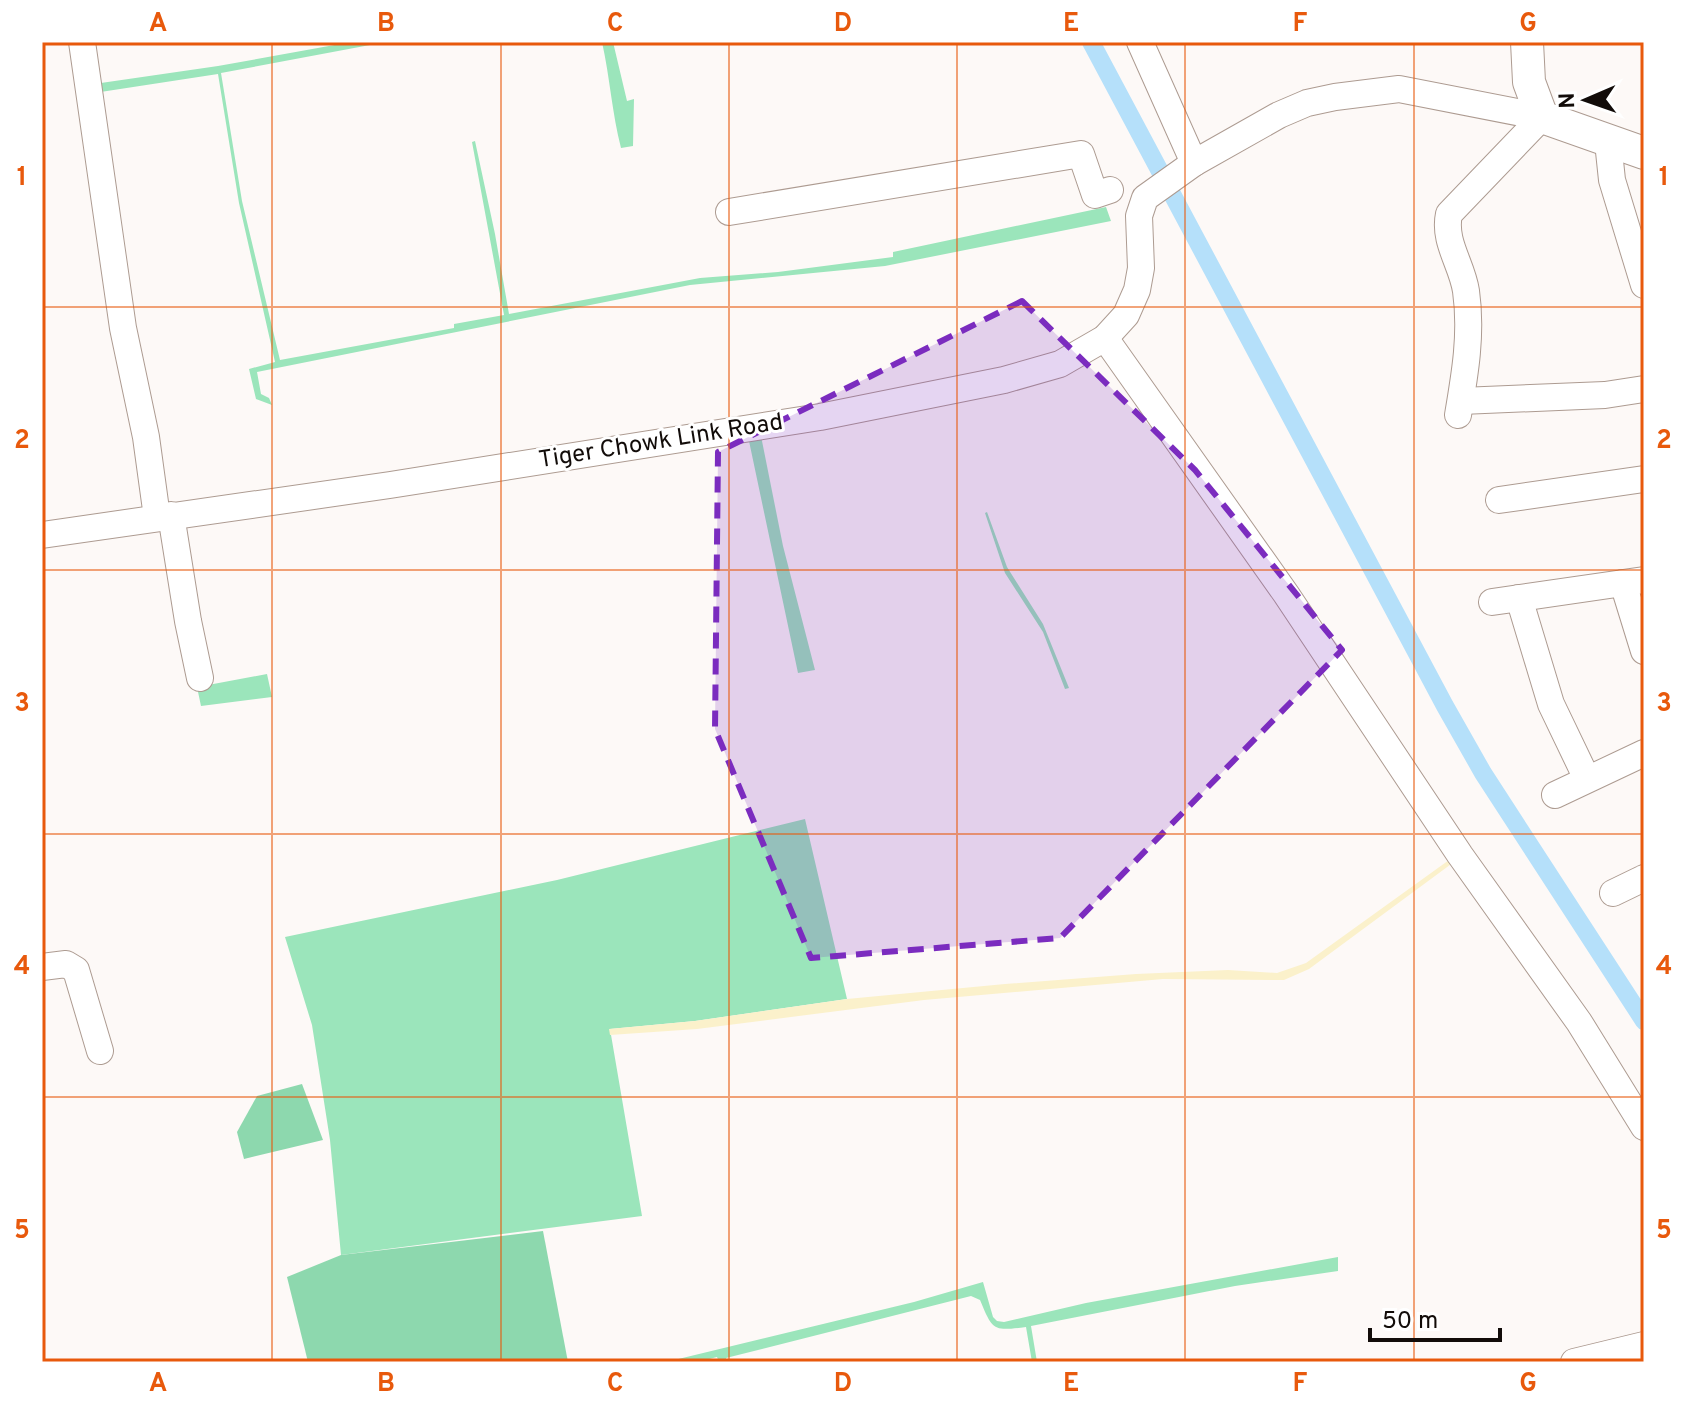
<svg xmlns="http://www.w3.org/2000/svg" width="1686" height="1404" font-family="Overpass,sans-serif">
<style>
.green{fill:#9be5bb}
.forest{fill:#8dd8ae}
.sand{fill:#fbf1cb}
.lines{fill:none;stroke-linecap:round;stroke-linejoin:round}
.canal{stroke:#b5e0fa;stroke-width:18}
.minor-casing{stroke:#ad9b91;stroke-width:28}
.major-casing{stroke:#ad9b91;stroke-width:34}
.minor{stroke:#fff;stroke-width:26}
.major{stroke:#fff;stroke-width:32}
.marked{fill:#7b2cbf;fill-opacity:0.2;stroke:#7b2cbf;stroke-width:6;stroke-dasharray:16 10;stroke-linejoin:round}
.grid{fill:none;stroke:#e8590c;stroke-width:2;stroke-opacity:0.55}
.labels{text-anchor:middle;dominant-baseline:central;stroke-width:6;stroke-linejoin:round;paint-order:stroke}
.street-label{font-size:24px;fill:#120c09;stroke:#fff}
.neatline{fill:none;stroke:#e8590c;stroke-width:3}
.grid-label{font-size:26px;text-anchor:middle;font-weight:bold;fill:#e8590c}
</style>
<rect width="100%" height="100%" fill="#fdf9f7"/>
<g class="green">
<path d="M351 42H386L221 73 242 201 280 360 454 328V324L504 315 472 142 475 141 495 234 509 314 700 278 778 272 893 257V252L1106 207 1111 221 885 266 690 285 257 372 261 394 269 398 272 405 256 399 249 369 275 362 239 203 218 74 94 93V84L218 66Z"/>
<path d="M602 42H613L627 101 634 99 633 146 621 148C612 113 610 78 602 42Z"/>
<path d="M761 436 783 546 815 670 798 673 749 441Z"/>
<path d="M987 512 1007 567 1043 624 1069 688 1065 689 1043 632 1005 573 985 513Z"/>
<path d="M182 616 208 685 267 674 272 697 201 706Z"/>
<path d="M805 819 847 999 695 1021 610 1029 642 1216 341 1255 330 1140 312 1025 285 937 557 880Z"/>
<path d="M1338 1257V1271L1235 1286 1031 1326 1037 1362H1032L1026 1327C993 1331 993 1331 980 1300L971 1296 726 1358V1362H719L717 1357 698 1362H666L914 1302 983 1282 993 1317 997 1321 1004 1322 1086 1303Z"/>
</g>
<g class="forest">
<path d="M302 1084 323 1140 244 1159 237 1132 257 1096Z"/>
<path d="M543 1231 568 1362H308L287 1277 341 1255Z"/>
</g>
<path class="sand" d="M1456 855 1458 859 1309 969 1284 980 1163 979 924 1000 697 1029 610 1035 609 1029 695 1021 847 999 1005 984 1136 974 1228 970 1277 973 1306 963Z"/>
<g class="lines">
<path class="canal" d="M1091 42 1445 706 1483 773 1644 1021"/>
<g class="minor-casing">
<g id="minor">
<path d="M82 42 123 328 146 437 157 517"/>
<path d="M1140 42 1194 163"/>
<path d="M1608 142 1612 180 1644 285"/>
<path d="M729 212 1081 154 1095 195 1110 190"/>
<path d="M1105 338 1286 594 1460 855 1579 1022 1644 1127"/>
<path d="M1461 401 1605 395 1644 389"/>
<path d="M1458 415C1465 374 1472 333 1466 291 1462 264 1443 242 1449 214L1542 117"/>
<path d="M1499 500 1644 479"/>
<path d="M171 515 188 621 200 678"/>
<path d="M42 535 390 485 820 417 1004 380 1060 364 1105 338 1126 315 1137 290 1141 268 1139 216 1145 198 1194 163 1279 115 1307 103 1335 97 1399 89 1542 117"/>
<path d="M1623 583 1644 651"/>
<path d="M1519 598 1551 704 1587 779"/>
<path d="M1492 602 1644 580"/>
<path d="M1555 795 1644 753"/>
<path d="M1613 893 1644 878"/>
<path d="M42 967 66 964 76 970 100 1051"/>
<path d="M1574 1362 1644 1345"/>
</g>
</g>
<g class="major-casing">
<path id="major" d="M1527 42 1529 82 1542 117 1644 153"/>
</g>
<use href="#minor" class="minor"/>
<use href="#major" class="major"/>
</g>
<path class="marked" d="M1022 301 1195 470 1342 650 1060 938 811 958 715 729 718 452Z"/>
<path class="grid" d="M272 42V1362M501 42V1362M729 42V1362M957 42V1362M1185 42V1362M1414 42V1362M42 307H1644M42 570H1644M42 834H1644M42 1097H1644"/>
<g class="labels">
<g class="street-label">
<text transform="translate(661 442) rotate(-9)">Tiger Chowk Link Road</text>
</g>
</g>
<rect width="1686" height="1404" fill="none" stroke="#ffffff" stroke-width="88"/>
<g transform="translate(1586 100) rotate(268)" stroke="#ffffff" stroke-width="6" paint-order="stroke">
<path d="M0-6L14 30L0 20L-14 30Z" fill="#120c09"/>
<text y="-12" font-size="22" font-weight="bold" text-anchor="middle" fill="#120c09">N</text>
</g>
<path d="M1370 1328v12h130v-12" fill="none" stroke="#120c09" stroke-width="4"/>
<text x="1382" y="1328" font-size="24" fill="#120c09" stroke="#ffffff" stroke-width="6" paint-order="stroke">50 m</text>
<rect x="44" y="44" width="1598" height="1316" class="neatline"/>
<g class="grid-label">
<text x="158" y="31">A</text>
<text x="386" y="31">B</text>
<text x="615" y="31">C</text>
<text x="843" y="31">D</text>
<text x="1071" y="31">E</text>
<text x="1300" y="31">F</text>
<text x="1528" y="31">G</text>
<text x="22" y="185">1</text>
<text x="1664" y="185">1</text>
<text x="22" y="448">2</text>
<text x="1664" y="448">2</text>
<text x="22" y="711">3</text>
<text x="1664" y="711">3</text>
<text x="22" y="974">4</text>
<text x="1664" y="974">4</text>
<text x="22" y="1238">5</text>
<text x="1664" y="1238">5</text>
<text x="158" y="1391">A</text>
<text x="386" y="1391">B</text>
<text x="615" y="1391">C</text>
<text x="843" y="1391">D</text>
<text x="1071" y="1391">E</text>
<text x="1300" y="1391">F</text>
<text x="1528" y="1391">G</text>
</g>
</svg>
